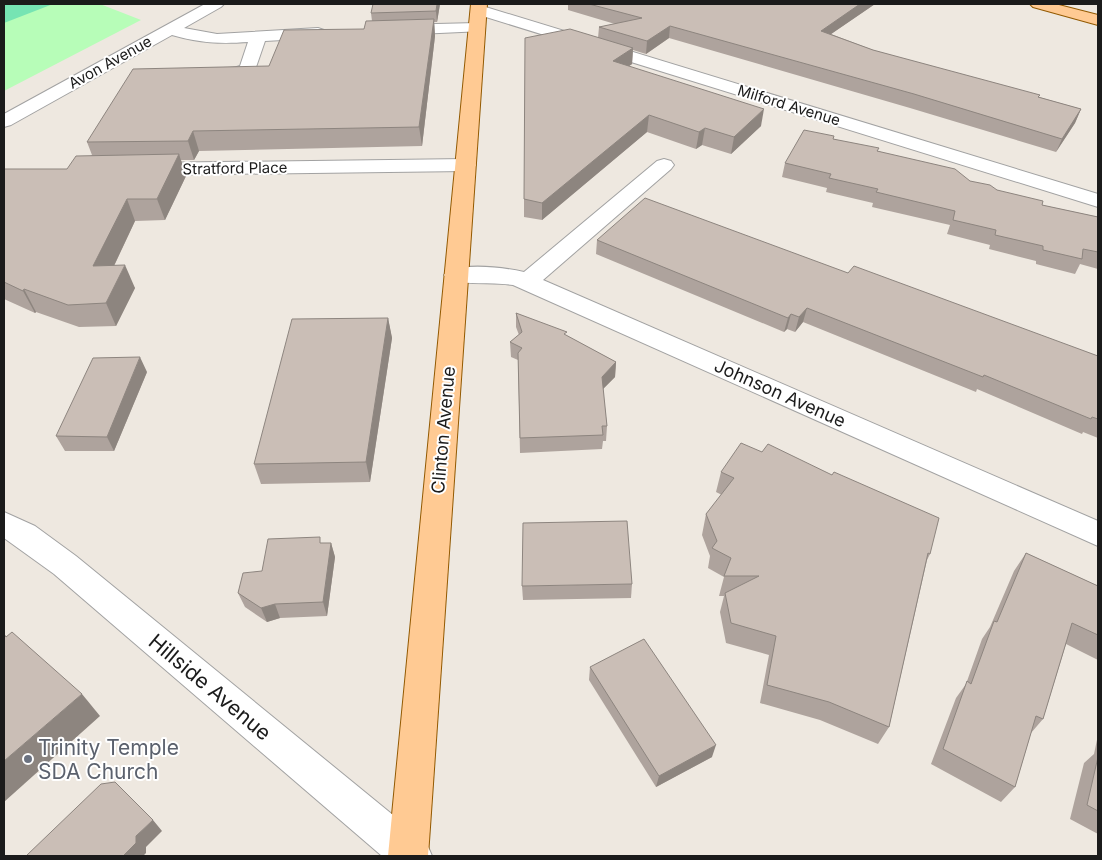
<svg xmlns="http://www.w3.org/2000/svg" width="1102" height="860" font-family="Inter,sans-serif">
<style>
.park{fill:#b7fdb8}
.pitch{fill:#76e4b3}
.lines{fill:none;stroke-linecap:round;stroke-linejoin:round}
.minor-casing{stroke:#a2a2a2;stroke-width:2}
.major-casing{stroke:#925900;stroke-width:2}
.minor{fill:#fff;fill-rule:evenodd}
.major{fill:#ffca93;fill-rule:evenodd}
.wall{fill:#aea39d}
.shaded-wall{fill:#8d857f}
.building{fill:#cabeb6;stroke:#8d857f}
.worship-dot{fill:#6b7280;stroke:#fff;stroke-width:2}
.labels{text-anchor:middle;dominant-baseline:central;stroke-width:4;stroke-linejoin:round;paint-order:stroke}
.far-street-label{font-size:15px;fill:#1b1b1b;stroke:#fff}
.street-label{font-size:18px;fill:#1b1b1b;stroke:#fff}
.near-street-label{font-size:21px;fill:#1b1b1b;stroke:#fff}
.near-worship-label{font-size:21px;fill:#5b616d;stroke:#fff;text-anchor:start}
</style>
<rect width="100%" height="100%" fill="#eee8e0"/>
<path class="park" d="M4 4H100L141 20 4 91Z"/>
<path class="pitch" d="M4 4H53L4 23Z"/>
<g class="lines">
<g class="minor-casing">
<g id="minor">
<path d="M205 4H224L221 7 184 28 217 34 318 28 324 30 326 33 324 36 318 38 265 41 254 73C240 79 222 81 207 77L204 73 207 69C218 67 230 70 240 66L248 42C220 44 200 43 172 35L11 125 4 127V114Z"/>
<path d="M479 5 1098 194V207L473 13 471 10 473 7Z"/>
<path d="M477 23 483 25 485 28 483 31 396 35 390 33 388 30 390 27 396 25Z"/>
<path d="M466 159 473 161 476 165 473 169 466 171 145 175 138 173 135 169 138 165 145 163Z"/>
<path d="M664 159 671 161 674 165 671 169 543 280 1098 521V546L513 285C492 282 468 285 448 280L444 275 448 270C471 264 501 267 524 272L657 161Z"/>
<path d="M4 512 35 526 76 556 426 842 432 856H382L54 574 4 538Z"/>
</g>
</g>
<g class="major-casing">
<g id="major">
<path d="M471 4H487L428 856H388Z"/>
<path d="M1030 4H1055L1098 15V25L1033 7Z"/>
</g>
</g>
<use href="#minor" class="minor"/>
<use href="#major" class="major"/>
</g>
<g class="wall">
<path d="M440 4 437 22H434L435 36 422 146 199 151 194 160H181L186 176 165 220 135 221 114 266 135 288 116 326 79 327 36 312 35 313 4 299V169H67L92 155 87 142 269 66 364 29 372 21 371 13Z"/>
<path d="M568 4H875L831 34 873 50 1081 109 1075 123 1056 152 910 108 669 38 646 54 633 50 632 64 629 66 761 126 731 154 702 145 696 149 647 132 542 220 524 217V199L598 38 599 27 615 24 568 10Z"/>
<path d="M834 139 878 151 970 181 1042 205 1098 217V269L1080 264 1075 274 1036 264V261L989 249 990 245 947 234 950 225 872 207 873 203 826 192 827 188 782 177 785 163Z"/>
<path d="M597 240 848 273 1098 356V438L1083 432 1082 434 977 389 976 392 803 322 795 332 787 329 784 332 596 254Z"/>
<path d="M516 313 567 336 616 362 615 377 603 389 607 426 606 441H603L602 449 520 453 518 360 511 357 510 342 519 335 516 327Z"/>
<path d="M388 318 392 338 370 482 261 484 254 464Z"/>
<path d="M147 372 114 451H65L56 436Z"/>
<path d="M721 472 930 554 927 560 889 727 878 744 820 720 760 703 769 655 726 643 720 612 724 596H719L724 577 708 568 710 556 702 535 706 514 722 495 716 492Z"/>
<path d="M322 543H331L335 557 327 616 280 618 267 622 245 607 238 593 262 571Z"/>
<path d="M1026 553 1098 586V660L1066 644 1043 719 1031 733 1015 787 1001 802 931 764 956 698 966 684 982 639 990 627 1014 571Z"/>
<path d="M632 584 631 598 523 600 522 586Z"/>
<path d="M590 667 712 757 656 787 589 680Z"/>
<path d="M1098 735V834L1070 819 1084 763 1094 754Z"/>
</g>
<g class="shaded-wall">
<path d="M437 4H440L437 22 436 11Z"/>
<path d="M860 4H875L818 43 821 31Z"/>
<path d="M434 19 435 36 422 146 419 127Z"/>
<path d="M670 26 669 38 646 54 647 41Z"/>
<path d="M633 48 632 64 612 78 613 61Z"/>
<path d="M764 109 761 126 731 154 734 137Z"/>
<path d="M1081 109 1075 123 1056 152 1062 139Z"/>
<path d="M649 115 647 132 542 220V203Z"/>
<path d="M705 128 702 145 696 149 699 132Z"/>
<path d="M193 131 199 151 194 160 188 141Z"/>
<path d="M179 154 186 176 165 220 157 199Z"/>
<path d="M127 199 135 221 103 289 93 266Z"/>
<path d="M125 265 135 288 116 326 106 303Z"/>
<path d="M24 289 36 312 35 313 23 291Z"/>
<path d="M807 308 803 322 795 332 799 317Z"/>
<path d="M791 314 787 329 784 332 788 318Z"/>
<path d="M388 318 392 338 370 482 366 462Z"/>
<path d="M140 357 147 372 114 451 107 437Z"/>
<path d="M616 362 615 377 601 391 602 377Z"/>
<path d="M331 543 335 557 327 616 323 602Z"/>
<path d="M275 604 280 618 267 622 261 608Z"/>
<path d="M82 694 100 716 4 802V761Z"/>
<path d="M716 745 712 757 656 787 659 776Z"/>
<path d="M153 820 162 831 146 847V853L143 856H123L136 836Z"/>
</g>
<g class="building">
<path d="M373 4H437L436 11 371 13Z"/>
<path d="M589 4H860L821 31 873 50 1040 95 1038 97 1081 109 1062 139 914 94 670 26 647 41 599 27 642 18Z"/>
<path d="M434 19 419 127 193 131 188 141 87 142 133 69 269 66 284 30 364 29 366 21Z"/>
<path d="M570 29 633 48 613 61 764 109 734 137 705 128 699 132 649 115 542 203 524 199 525 38Z"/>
<path d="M804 130 834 136 833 139 879 148 877 151 955 169 970 181 990 185 997 190 1043 201 1042 205 1098 217V252L1083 249 1082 259 1043 250V246L995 235 996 230 953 220 955 211 876 192 878 189 829 178 831 174 785 163Z"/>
<path d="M179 154 157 199H127L93 266 125 265 106 303 68 305 24 289 23 291 4 282V169H67L76 156Z"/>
<path d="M645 198 848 273 854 266 1098 356V419L1092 417 1091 419 984 375 983 377 807 308 799 317 791 314 788 318 597 240Z"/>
<path d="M516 313 567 332 564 334 616 362 602 377 607 426H602L603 435 520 438 518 353 522 348 510 342 522 332Z"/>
<path d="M388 318 366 462 254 464 292 319Z"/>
<path d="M140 357 107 437 56 436 93 358Z"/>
<path d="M741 443 762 452 768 444 832 475 834 472 939 518 930 554 928 553 889 727 829 702 767 685 776 636 731 623 725 593 759 576H724L731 558 712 548 717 541 706 514 734 478 721 472Z"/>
<path d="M627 521 632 584 522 586 523 523Z"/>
<path d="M320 537V543H331L323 602 275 604 261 608 238 593 243 573 262 571 268 539Z"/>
<path d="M1026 553 1098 586V635L1072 623 1043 719 1036 716 1015 787 943 749 967 681 971 684 994 621 997 622Z"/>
<path d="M12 632 82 694 4 761V634L6 637Z"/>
<path d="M644 639 716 745 659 776 590 667Z"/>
<path d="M1098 757V811L1087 805Z"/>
<path d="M115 782 153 820 136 836V843L123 856H26L101 784Z"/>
</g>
<circle class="worship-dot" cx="28" cy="759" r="5"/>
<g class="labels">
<g class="far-street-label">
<text transform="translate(110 62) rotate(-29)">Avon Avenue</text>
<text transform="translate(789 105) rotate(17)">Milford Avenue</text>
<text transform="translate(235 168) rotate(-1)">Stratford Place</text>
</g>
<g class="street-label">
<text transform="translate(780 393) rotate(24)">Johnson Avenue</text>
<text transform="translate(443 430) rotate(-85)">Clinton Avenue</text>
</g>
<g class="near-street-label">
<text transform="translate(210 687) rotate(40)">Hillside Avenue</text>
</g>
<g class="near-worship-label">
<text x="38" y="747">Trinity Temple<tspan x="38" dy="24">SDA Church</tspan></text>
</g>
</g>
<rect width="1102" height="860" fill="none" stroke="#1b1b1b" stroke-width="10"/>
</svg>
